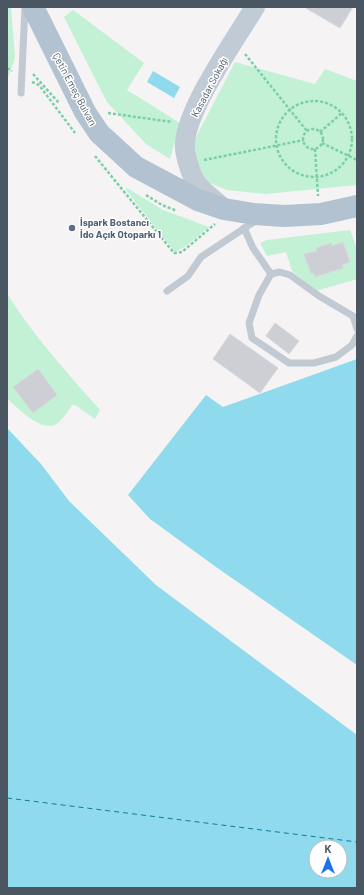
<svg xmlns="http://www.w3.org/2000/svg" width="364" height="895" font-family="Barlow,sans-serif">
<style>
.green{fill:#c3f1d5}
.water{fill:#90daee;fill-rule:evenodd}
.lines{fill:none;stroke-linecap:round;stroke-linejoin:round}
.ferry{stroke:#0c7c9b;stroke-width:1;stroke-dasharray:5 4;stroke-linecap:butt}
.building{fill:#cdcfd5;stroke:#d7d9de}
.path{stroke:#7ad0a6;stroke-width:2.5;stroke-dasharray:3 2;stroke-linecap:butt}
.lane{stroke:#c1cad2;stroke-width:7}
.secondary{stroke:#c1cbd6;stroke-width:20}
.primary{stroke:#b3c2d1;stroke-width:22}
.service-dot{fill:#5c6f8a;stroke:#fff;stroke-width:1.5}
.labels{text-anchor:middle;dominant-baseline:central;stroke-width:3;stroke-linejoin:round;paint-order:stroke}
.street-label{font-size:10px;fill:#4a5661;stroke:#fff}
.service-label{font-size:10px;font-weight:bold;fill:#4e5e75;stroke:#fff;text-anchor:start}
</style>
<rect width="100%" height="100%" fill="#f5f3f3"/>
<g class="green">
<path d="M7 7H11L15 58 8 77 7 85Z"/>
<path d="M73 10 144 63 127 90 180 123 170 159 146 144 107 102 64 17Z"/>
<path d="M235 62 315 84 325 69 357 81V185L266 194 227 190 200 179 194 141Z"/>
<path d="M127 188 163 210 209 227 186 246 175 252 126 190Z"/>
<path d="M350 230 357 249V279L316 291 292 271 286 252 267 256 260 243 267 240Z"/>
<path d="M7 294C34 336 67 373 100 410L95 419 77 406 72 405C68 411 62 421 55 425 40 431 17 408 7 398Z"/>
</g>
<g class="water">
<path d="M153 71 180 87 174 98 147 82Z"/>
<path d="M357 359V665L216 567 150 519 128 495 206 395 223 407Z"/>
<path d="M7 428 41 464 69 501 156 585 357 735V888H7ZM316 847H340V871H316Z"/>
</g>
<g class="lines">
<path class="ferry" d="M7 798 357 842"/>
</g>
<g class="building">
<path d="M304 7H353L340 28Z"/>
<path d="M343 242 350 262 342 265 343 268 315 277 314 273 311 274 304 254 317 251 316 248 331 243 332 246Z"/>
<path d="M275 323 299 341 289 354 266 336Z"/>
<path d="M230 334 278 368 260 393 213 359Z"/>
<path d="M38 369 57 395 33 413 13 387Z"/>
</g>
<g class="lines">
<g class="path">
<path d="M245 54 307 131"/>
<path d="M7 68 12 71"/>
<path d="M33 74 59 103"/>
<path d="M32 82 39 85 75 133"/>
<circle cx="314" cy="139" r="38"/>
<path d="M108 113 172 122"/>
<circle cx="313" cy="139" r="10"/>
<path d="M320 132 342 113"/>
<path d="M322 143 357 160"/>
<path d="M315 149 318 196"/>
<path d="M95 156 174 253 182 252 215 224"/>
<path d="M204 160 304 140"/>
<path d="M146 195 162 205 177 211"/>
</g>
<g class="lane">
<path d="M21 93 25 7"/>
<path d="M244 228 253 248 271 274"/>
<path d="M271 274 259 295 249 323 252 338 289 363H314L336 357 352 345 357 336"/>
<path d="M271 274 280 272 290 275 319 296 353 316 357 329"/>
<path d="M167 291 188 276 201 257 257 220"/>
</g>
<path class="secondary" d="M224 209C216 201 204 193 197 184 191 176 184 153 185 143 187 108 236 38 255 7"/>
<path class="primary" d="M33 7 85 112 99 133 136 167 198 200 224 209 254 214 284 216 321 214 357 206"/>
</g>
<circle class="service-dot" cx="72" cy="228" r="4"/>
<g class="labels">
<g class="street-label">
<text transform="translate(209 87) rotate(-62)">Kasadar Sokağı</text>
<text transform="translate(75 89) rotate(62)">Çetin Emeç Bulvarı</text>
</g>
<g class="service-label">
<text x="80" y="222">İspark Bostancı<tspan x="80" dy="12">İdo Açık Otoparkı 1</tspan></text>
</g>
</g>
<rect width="364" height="895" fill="none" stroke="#4a5661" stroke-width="16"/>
<g transform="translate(328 859)"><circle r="19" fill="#ffffff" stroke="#b7bbc0"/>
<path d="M0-3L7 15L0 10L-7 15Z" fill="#1a73e8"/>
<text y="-6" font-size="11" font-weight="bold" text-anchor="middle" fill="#4a5661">K</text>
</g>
</svg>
